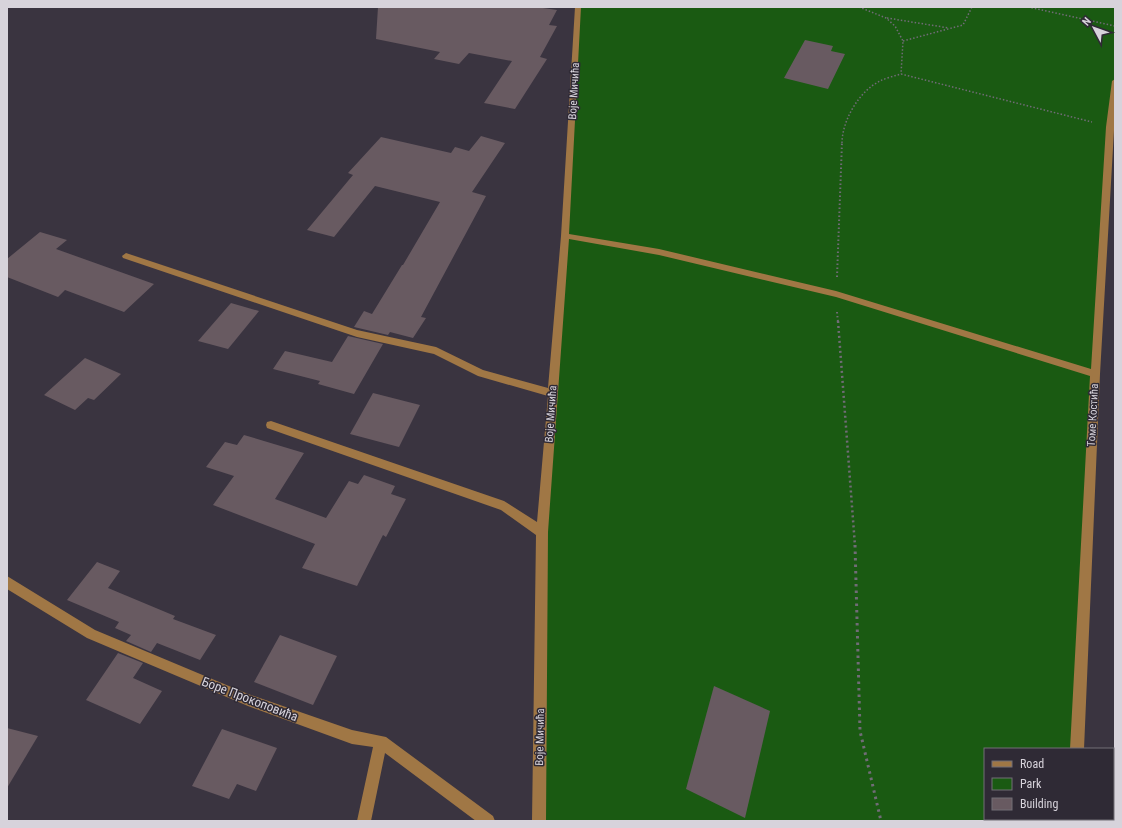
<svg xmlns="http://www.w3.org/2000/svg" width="1122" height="828" font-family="'Roboto Condensed',sans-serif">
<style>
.green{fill:#1a5a12}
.building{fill:#685a61}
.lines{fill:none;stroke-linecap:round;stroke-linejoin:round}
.path-far3{stroke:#716c77;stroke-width:1.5;stroke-dasharray:1.5 2;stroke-linecap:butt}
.path-far2{stroke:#716c77;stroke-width:2;stroke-dasharray:1.5 2.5;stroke-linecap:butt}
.path-far1{stroke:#716c77;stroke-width:2.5;stroke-dasharray:2 3;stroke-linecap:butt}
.path{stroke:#716c77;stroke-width:3;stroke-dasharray:2.5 4;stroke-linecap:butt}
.minor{fill:#a07745;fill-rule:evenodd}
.labels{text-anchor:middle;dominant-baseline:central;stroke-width:3;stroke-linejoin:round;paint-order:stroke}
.street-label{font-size:11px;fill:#d7d3db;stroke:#2f2a35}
.near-street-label{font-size:13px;fill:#d7d3db;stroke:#2f2a35}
</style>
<rect width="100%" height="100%" fill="#3a3440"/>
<path class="green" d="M578 7H1115V81L1077 749H985V819H1074V821H539L542 532Z"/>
<g class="building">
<path d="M378 7H536L557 10 549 25 557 26 540 57 547 59 515 109 484 103 512 61 469 53 459 64 434 59 440 52 376 39Z"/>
<path d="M805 40 833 46 831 51 845 54 828 89 784 78Z"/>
<path d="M481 136 505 143 472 192 486 196 421 317 426 318 413 338 390 332 388 335 354 327 364 311 372 314 402 265H403L440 202 375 186 334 237 307 230 353 175 348 173 381 137 451 153 455 147 469 151Z"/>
<path d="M40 232 67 240 56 249 154 284 124 312 65 290 58 297 7 277V259Z"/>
<path d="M231 303 259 311 228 349 198 341Z"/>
<path d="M348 336 383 344 354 394 318 384 320 381 273 369 285 351 332 362Z"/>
<path d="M85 358 121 374 94 400 88 398 75 410 44 395Z"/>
<path d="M373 393 420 405 399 447 350 434Z"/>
<path d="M244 435 304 453 275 499 326 518 349 481 358 484 364 475 395 486 391 494 406 499 386 537 383 535 357 586 302 568 315 544 213 505 234 476 206 467 225 442 237 445Z"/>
<path d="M97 562 120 571 108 588 175 616 173 619 216 635 200 660 157 643 151 652 126 641 131 635 115 628 119 622 67 600Z"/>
<path d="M280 635 337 656 313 705 254 682Z"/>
<path d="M118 653 143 663 133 678 162 691 140 724 86 700Z"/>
<path d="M714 686 770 711 745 818 686 789Z"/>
<path d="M7 728 38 736 7 788Z"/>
<path d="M222 729 277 748 256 791 237 784 229 799 192 786Z"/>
</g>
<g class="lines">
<g class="path-far3">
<path d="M859 7 886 18 895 26 903 41 901 74"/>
<path d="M1028 7 1115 26"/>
<path d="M887 18 949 28"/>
<path d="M903 41 963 25 972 7"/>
<path d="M842 143C842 121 859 91 880 81 886 78 894 76 901 74L1092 122"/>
</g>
<g class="path-far2">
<path d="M837 277 842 142"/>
<path d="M837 312 838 322"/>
</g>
<path class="path-far1" d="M838 321 855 546"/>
<path class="path" d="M855 545 860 731 881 821"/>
<g class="minor">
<path d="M575 7H581L569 234 659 249 836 291 1091 369 1106 127 1112 81 1115 79V113L1100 374 1084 749H1070L1090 376 836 297 659 255 569 239 548 532 546 821H532L536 535 501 510 267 428 266 425 267 422 271 421 504 501 537 522 548 396 478 376 434 354 357 337 123 258 122 256 126 253 357 330 436 347 483 370 548 388 561 236Z"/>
<path d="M7 576 95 630 248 694 352 730 386 737 493 816 495 821H476L385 753 371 821H357L373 747 352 744 248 706 87 638 7 589Z"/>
<rect x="1067" y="819" width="14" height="2"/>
</g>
</g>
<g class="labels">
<g class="street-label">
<text transform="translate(574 91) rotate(-87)">Воје Мичића</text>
<text transform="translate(551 414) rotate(-86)">Воје Мичића</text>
<text transform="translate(1093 415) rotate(-87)">Томе Костића</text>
<text transform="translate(540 737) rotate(-89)">Воје Мичића</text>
</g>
<g class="near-street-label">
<text transform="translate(250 699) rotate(21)">Боре Прокоповића</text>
</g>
</g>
<rect width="1122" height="828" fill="none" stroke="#d7d3db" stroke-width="16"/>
<rect x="984" y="748" width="130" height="72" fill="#2f2a35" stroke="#726e77"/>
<rect x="992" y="761" width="20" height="6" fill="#a07745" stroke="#726e77"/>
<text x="1020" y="768" font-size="12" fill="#d7d3db">Road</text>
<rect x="992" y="778" width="20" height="12" fill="#1a5a12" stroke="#726e77"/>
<text x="1020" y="788" font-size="12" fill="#d7d3db">Park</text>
<rect x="992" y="798" width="20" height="12" fill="#685a61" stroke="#726e77"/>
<text x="1020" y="808" font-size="12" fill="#d7d3db">Building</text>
<g transform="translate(1094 28) rotate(311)" stroke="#2f2a35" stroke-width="3" paint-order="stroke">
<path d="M0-3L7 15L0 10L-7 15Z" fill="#d7d3db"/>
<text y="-6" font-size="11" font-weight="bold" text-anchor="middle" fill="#d7d3db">N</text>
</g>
</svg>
